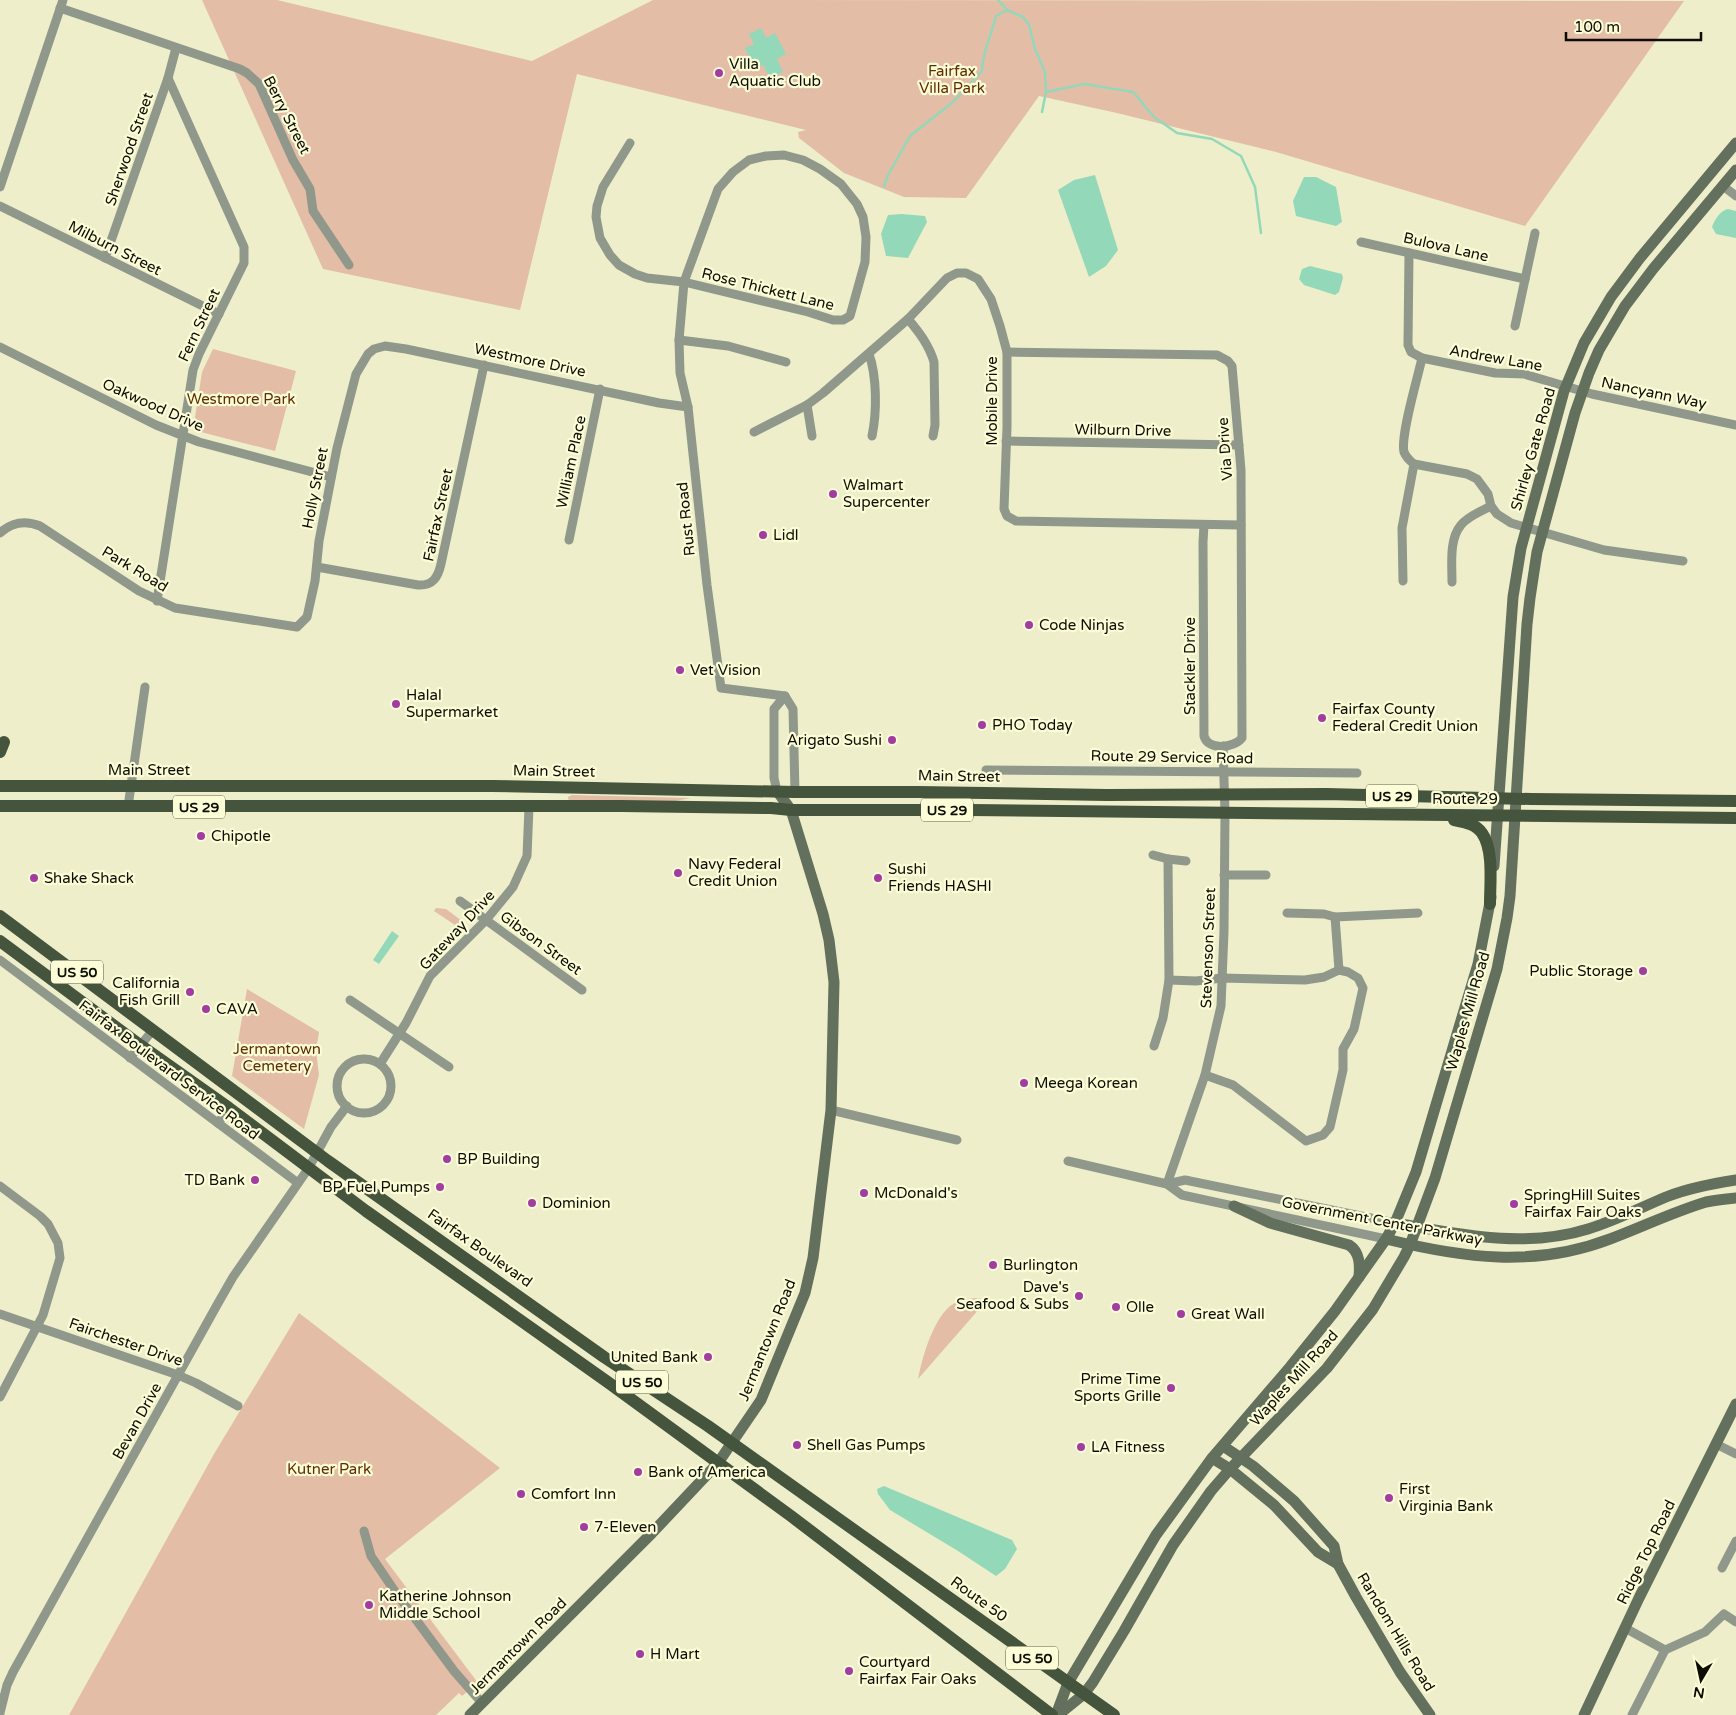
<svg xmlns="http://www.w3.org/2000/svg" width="1736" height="1715" font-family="'Varela Round',sans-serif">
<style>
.green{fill:#e3bda6}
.water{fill:#94d8ba}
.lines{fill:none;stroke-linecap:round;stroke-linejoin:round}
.stream{stroke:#94d8ba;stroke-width:2.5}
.street{stroke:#8f988b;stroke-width:9}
.secondary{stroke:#63705d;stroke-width:11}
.primary{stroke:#44543d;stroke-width:12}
.poi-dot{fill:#a33ca1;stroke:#fcfdd7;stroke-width:2}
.labels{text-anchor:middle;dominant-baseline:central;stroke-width:4.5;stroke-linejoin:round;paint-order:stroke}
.shield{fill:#fcfdd7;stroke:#555543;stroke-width:1}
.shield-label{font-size:14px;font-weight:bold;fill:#0d0d03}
.poi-label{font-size:15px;fill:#0d0d03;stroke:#fcfdd7;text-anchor:start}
.park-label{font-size:15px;fill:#602d03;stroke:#fcfdd7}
.street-label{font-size:15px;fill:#0d0d03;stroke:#fcfdd7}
</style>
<rect width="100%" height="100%" fill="#eeefca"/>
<g class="green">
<path d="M202 0H277L532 61 653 0 1684 1 1525 226 1276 152 1117 113 1039 96 966 198 904 197 844 173 799 138 798 132 806 130 577 74 520 310 323 269Z"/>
<path d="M213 349 296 371 275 451 193 430 202 372Z"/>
<path d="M572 795 691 798 670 802 571 801 568 799V797Z"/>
<path d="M436 908 446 909 462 921 455 925 434 911Z"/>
<path d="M247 989 319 1032 316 1050 319 1075 304 1129 232 1076Z"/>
<path d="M975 1298 987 1300 918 1379C922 1357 934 1316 953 1304 960 1300 967 1299 975 1298Z"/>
<path d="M299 1313 500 1468 385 1559 478 1683 462 1696 459 1693 436 1715H69L214 1454Z"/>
</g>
<g class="water">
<path d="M761 28 766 38 775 33 786 54 777 59 783 72 770 78 763 65 755 69 745 48 754 44 749 34Z"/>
<path d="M1095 175 1118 250 1106 266 1089 277 1058 190 1074 180Z"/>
<path d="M1304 177H1316L1336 187 1342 222 1336 226 1296 216 1293 201Z"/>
<path d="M1728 209 1736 211V238L1716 234 1712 227C1714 220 1721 210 1728 209Z"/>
<path d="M902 214 925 216 927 222 908 258 886 256 881 234 888 215Z"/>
<path d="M1310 266 1342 274 1343 278 1339 292 1335 295 1304 285 1299 279 1302 269Z"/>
<path d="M392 931 399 936 379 964 373 960Z"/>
<path d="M884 1486 1012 1540 1017 1549 1005 1569 996 1576 958 1551 890 1510 878 1494 877 1489Z"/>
</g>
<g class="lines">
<g class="stream">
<path d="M998 0 1007 10 1023 17 1029 25 1035 49 1045 72 1046 92 1084 84 1133 92 1154 117 1177 133 1212 139 1241 156 1255 187 1261 233"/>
<path d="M1042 112 1046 92"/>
<path d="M884 186 888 175 910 136 954 101 982 71C982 52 992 34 996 16L1007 10"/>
</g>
<g class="street">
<path d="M60 8 240 69 247 73 259 84 293 160 310 189 313 211 349 265"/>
<path d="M630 143 603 187 597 206 596 217 600 238 610 255 619 265 635 274 647 278 684 282 808 312 833 320H843L850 316 865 262 866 237 863 217 857 204 841 184 820 169 803 160 784 155 766 156 749 160 733 172 718 189 684 282 679 340 680 373 688 407 707 585 721 688 785 696"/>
<path d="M1723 186 1736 196"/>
<path d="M0 187 63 0"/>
<path d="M0 206 219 314"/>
<path d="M1361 242 1525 279"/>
<path d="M1409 253 1408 345 1411 352 1422 358 1495 373 1524 374 1592 394 1736 425"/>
<path d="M105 258 168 78 176 48"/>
<path d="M908 319C919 332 929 345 934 362L935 425 933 436"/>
<path d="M1515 326 1535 233"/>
<path d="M679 340 728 346 786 362"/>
<path d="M0 347 156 425 199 442 331 477"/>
<path d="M1007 352 1217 355 1228 361 1232 366 1241 470 1242 738C1234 748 1208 751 1204 736L1203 542 1204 525"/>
<path d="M869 354C877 377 877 412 872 436"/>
<path d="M1422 358C1418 377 1400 436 1404 452 1406 457 1410 461 1414 464L1467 474 1477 479 1488 494 1491 506 1497 514 1511 523 1604 550 1683 561"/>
<path d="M807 405 812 436"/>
<path d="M754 432 807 405 823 393 908 319 947 278 957 273H966L978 279 991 299 1000 326 1007 352V427L1004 509 1007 516 1016 521 1241 525"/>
<path d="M1006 441 1239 445"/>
<path d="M0 533C12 522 25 520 40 526L139 591 175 608 297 627 307 617 315 581 319 541 337 448 356 374 368 354 374 349 385 346 406 349 659 403 688 407"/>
<path d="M569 540 600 389"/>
<path d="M317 567 418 585C433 586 438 577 441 564L484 365"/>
<path d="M1403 581 1402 528 1414 464"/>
<path d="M1452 582C1452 564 1449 539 1461 525 1468 516 1482 511 1491 506"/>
<path d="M157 601 193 370 199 354 244 263V247L168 78"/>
<path d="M986 770 1357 773"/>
<path d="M777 791 774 778V709L785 696 793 709 795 792"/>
<path d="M128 807 145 687"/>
<path d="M1153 855 1168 859 1186 861"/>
<path d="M1224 875H1266"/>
<path d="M460 901 582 990"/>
<path d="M1287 913 1324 914 1335 917 1339 970"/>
<path d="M1335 917 1418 913"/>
<path d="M0 960 298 1183"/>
<path d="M1169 980 1196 981 1222 978 1305 980 1324 977 1339 970 1348 972 1358 978 1363 988 1354 1029 1343 1049V1070L1330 1127 1323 1135 1306 1141 1233 1085 1205 1075"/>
<path d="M350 1000 449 1067"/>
<path d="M1154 1046 1163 1018 1169 980 1168 859"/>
<path d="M130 1058 153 1030"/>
<circle cx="364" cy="1086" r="27"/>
<path d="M380 1064 406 1023 430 976 486 920 513 887 527 856 529 807"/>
<path d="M831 1110 957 1140"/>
<path d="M218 1123 229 1108"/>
<path d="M1068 1161 1167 1184 1182 1195 1386 1239"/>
<path d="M1167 1184 1205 1075 1221 1006 1224 931 1225 813 1223 746"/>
<path d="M1167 1184 1185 1180 1395 1223"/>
<path d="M0 1186 40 1216 48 1224 58 1243 60 1258 43 1315 0 1397"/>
<path d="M0 1314 178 1375 196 1383 238 1406"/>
<path d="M1716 1444 1736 1454"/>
<path d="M364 1531 371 1556 394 1590 454 1671 482 1703"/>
<path d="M1722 1568 1736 1541"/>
<path d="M1625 1628 1665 1650"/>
<path d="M0 1713 7 1685 13 1672 217 1305 233 1277 308 1169 331 1127 347 1106"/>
<path d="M1632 1715 1665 1650 1705 1632 1724 1614 1736 1622"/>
</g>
<g class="secondary">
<path d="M1494 866 1513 597 1521 548 1564 391 1584 343 1611 297 1640 258 1736 143"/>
<path d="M1234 1206 1270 1223 1349 1245C1360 1252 1360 1265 1359 1277"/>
<path d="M1395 1223C1459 1234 1524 1249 1588 1229 1614 1221 1640 1208 1666 1197 1689 1188 1712 1184 1736 1180"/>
<path d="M1386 1239C1463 1258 1534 1268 1610 1239 1642 1227 1673 1212 1706 1202 1716 1200 1726 1199 1736 1198"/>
<path d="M1223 1446 1253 1466 1294 1501 1334 1546 1338 1564 1356 1597 1400 1672 1430 1715"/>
<path d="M1212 1458 1230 1469 1274 1505 1318 1552 1338 1564"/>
<path d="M470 1715 652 1533 718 1463 761 1400 805 1293 813 1258 831 1110 834 982 829 940 823 914 791 810 777 791"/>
<path d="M1056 1715 1068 1683 1156 1535 1212 1458 1290 1367 1335 1311 1386 1239 1395 1223 1416 1172 1457 1034 1478 964 1491 897"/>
<path d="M1058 1715 1084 1694 1093 1682 1124 1631 1173 1545 1211 1491 1230 1469 1327 1368 1373 1309 1404 1257 1410 1245 1435 1178 1497 969 1507 918 1510 896 1527 624 1530 598 1537 552 1575 413 1589 373 1599 350 1625 306 1653 269 1736 170"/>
<path d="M1584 1715 1639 1598 1736 1404"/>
</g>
<g class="primary">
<path d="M0 752 4 742"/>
<path d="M0 786H492L795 792H918L1107 795 1327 794 1531 799 1736 801"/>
<path d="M0 806H621L771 808 791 810H970L1736 818"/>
<path d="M1454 820C1464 822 1476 824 1482 833 1494 850 1490 884 1490 904"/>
<path d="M0 916 328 1161 604 1357 708 1426 1114 1715"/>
<path d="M0 941 140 1045 229 1108 366 1211 609 1383 791 1516 1052 1715"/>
</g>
</g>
<g class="poi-dot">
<circle cx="719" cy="73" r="5"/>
<circle cx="833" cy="494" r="5"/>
<circle cx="763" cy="535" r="5"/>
<circle cx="1029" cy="625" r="5"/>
<circle cx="680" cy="670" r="5"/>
<circle cx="396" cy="704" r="5"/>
<circle cx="1322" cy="718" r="5"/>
<circle cx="982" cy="725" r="5"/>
<circle cx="892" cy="740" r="5"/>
<circle cx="201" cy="836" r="5"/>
<circle cx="678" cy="873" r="5"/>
<circle cx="34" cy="878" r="5"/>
<circle cx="878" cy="878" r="5"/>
<circle cx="1643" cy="971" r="5"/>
<circle cx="190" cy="992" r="5"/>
<circle cx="206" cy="1009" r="5"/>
<circle cx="1024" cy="1083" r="5"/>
<circle cx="447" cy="1159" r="5"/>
<circle cx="255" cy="1180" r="5"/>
<circle cx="440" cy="1187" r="5"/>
<circle cx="864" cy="1193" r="5"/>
<circle cx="532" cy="1203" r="5"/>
<circle cx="1514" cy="1204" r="5"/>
<circle cx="993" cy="1265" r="5"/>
<circle cx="1079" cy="1296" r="5"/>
<circle cx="1116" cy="1307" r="5"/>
<circle cx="1181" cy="1314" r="5"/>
<circle cx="708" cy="1357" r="5"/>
<circle cx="1171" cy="1388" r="5"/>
<circle cx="797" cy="1445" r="5"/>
<circle cx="1081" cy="1447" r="5"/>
<circle cx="638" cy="1472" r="5"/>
<circle cx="521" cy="1494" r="5"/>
<circle cx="1389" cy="1498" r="5"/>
<circle cx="584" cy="1527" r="5"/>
<circle cx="369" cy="1605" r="5"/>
<circle cx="640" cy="1654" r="5"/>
<circle cx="849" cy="1671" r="5"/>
</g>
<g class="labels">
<g class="shield">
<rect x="1366" y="784.5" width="52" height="23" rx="4"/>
<rect x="173" y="795.5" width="52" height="23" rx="4"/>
<rect x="921" y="798.5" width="52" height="23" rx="4"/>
<rect x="51" y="960.5" width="52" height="23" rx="4"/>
<rect x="616" y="1370.5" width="52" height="23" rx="4"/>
<rect x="1006" y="1646.5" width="52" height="23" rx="4"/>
</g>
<g class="shield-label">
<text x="1392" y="796">US 29</text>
<text x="199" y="807">US 29</text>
<text x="947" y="810">US 29</text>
<text x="77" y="972">US 50</text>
<text x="642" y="1382">US 50</text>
<text x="1032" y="1658">US 50</text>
</g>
<g class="poi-label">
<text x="729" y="64">Villa<tspan x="729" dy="17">Aquatic Club</tspan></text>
<text x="843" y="485">Walmart<tspan x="843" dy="17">Supercenter</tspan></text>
<text x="773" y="535">Lidl</text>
<text x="1039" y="625">Code Ninjas</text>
<text x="690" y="670">Vet Vision</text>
<text x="406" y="695">Halal<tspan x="406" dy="17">Supermarket</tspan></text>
<text x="1332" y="709">Fairfax County<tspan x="1332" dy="17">Federal Credit Union</tspan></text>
<text x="992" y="725">PHO Today</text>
<text x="882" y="740" text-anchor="end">Arigato Sushi</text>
<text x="211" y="836">Chipotle</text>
<text x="688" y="864">Navy Federal<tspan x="688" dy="17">Credit Union</tspan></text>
<text x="888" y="869">Sushi<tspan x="888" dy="17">Friends HASHI</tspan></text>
<text x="44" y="878">Shake Shack</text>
<text x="1633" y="971" text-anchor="end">Public Storage</text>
<text x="180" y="983" text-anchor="end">California<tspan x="180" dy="17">Fish Grill</tspan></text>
<text x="216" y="1009">CAVA</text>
<text x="1034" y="1083">Meega Korean</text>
<text x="457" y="1159">BP Building</text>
<text x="245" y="1180" text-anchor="end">TD Bank</text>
<text x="430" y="1187" text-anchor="end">BP Fuel Pumps</text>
<text x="874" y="1193">McDonald's</text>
<text x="1524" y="1195">SpringHill Suites<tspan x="1524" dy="17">Fairfax Fair Oaks</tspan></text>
<text x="542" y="1203">Dominion</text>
<text x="1003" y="1265">Burlington</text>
<text x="1069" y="1287" text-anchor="end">Dave's<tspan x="1069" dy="17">Seafood &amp; Subs</tspan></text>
<text x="1126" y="1307">Olle</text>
<text x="1191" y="1314">Great Wall</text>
<text x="698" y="1357" text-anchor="end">United Bank</text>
<text x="1161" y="1379" text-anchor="end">Prime Time<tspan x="1161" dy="17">Sports Grille</tspan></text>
<text x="807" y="1445">Shell Gas Pumps</text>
<text x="1091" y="1447">LA Fitness</text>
<text x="648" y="1472">Bank of America</text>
<text x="1399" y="1489">First<tspan x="1399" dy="17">Virginia Bank</tspan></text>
<text x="531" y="1494">Comfort Inn</text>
<text x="594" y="1527">7-Eleven</text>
<text x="379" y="1596">Katherine Johnson<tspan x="379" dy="17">Middle School</tspan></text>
<text x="650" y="1654">H Mart</text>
<text x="859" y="1662">Courtyard<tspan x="859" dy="17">Fairfax Fair Oaks</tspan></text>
</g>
<g class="park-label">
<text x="952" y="71">Fairfax<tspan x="952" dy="17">Villa Park</tspan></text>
<text x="241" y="399">Westmore Park</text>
<text x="277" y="1049">Jermantown<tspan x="277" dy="17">Cemetery</tspan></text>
<text x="329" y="1469">Kutner Park</text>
</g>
<g class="street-label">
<text transform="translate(287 115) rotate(63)">Berry Street</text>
<text transform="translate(129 149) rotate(-71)">Sherwood Street</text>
<text transform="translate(1446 247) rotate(13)">Bulova Lane</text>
<text transform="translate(115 248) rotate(27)">Milburn Street</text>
<text transform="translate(768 289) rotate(14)">Rose Thickett Lane</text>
<text transform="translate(199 325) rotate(-65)">Fern Street</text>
<text transform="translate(1496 358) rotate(10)">Andrew Lane</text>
<text transform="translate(530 360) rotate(12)">Westmore Drive</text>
<text transform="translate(1654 393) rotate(12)">Nancyann Way</text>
<text transform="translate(992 401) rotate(-90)">Mobile Drive</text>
<text transform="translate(153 405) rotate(24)">Oakwood Drive</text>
<text transform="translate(1123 430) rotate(1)">Wilburn Drive</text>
<text transform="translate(1225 449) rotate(-94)">Via Drive</text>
<text transform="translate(1533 449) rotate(-74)">Shirley Gate Road</text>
<text transform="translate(571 462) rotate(-78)">William Place</text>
<text transform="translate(315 488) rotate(-79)">Holly Street</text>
<text transform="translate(438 515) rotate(-78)">Fairfax Street</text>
<text transform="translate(686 519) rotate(-96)">Rust Road</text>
<text transform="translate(135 569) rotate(31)">Park Road</text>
<text transform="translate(1190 666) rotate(-90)">Stackler Drive</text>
<text transform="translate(1172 757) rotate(1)">Route 29 Service Road</text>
<text x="149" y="770">Main Street</text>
<text transform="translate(554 771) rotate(1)">Main Street</text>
<text transform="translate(959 776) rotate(1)">Main Street</text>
<text x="1465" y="799">Route 29</text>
<text transform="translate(457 930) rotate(-47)">Gateway Drive</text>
<text transform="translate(541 943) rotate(36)">Gibson Street</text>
<text transform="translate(1208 948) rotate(-88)">Stevenson Street</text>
<text transform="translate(1468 1011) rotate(-74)">Waples Mill Road</text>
<text transform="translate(169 1070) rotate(37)">Fairfax Boulevard Service Road</text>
<text transform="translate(1382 1221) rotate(11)">Government Center Parkway</text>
<text transform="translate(480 1248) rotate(35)">Fairfax Boulevard</text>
<text transform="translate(767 1340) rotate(-68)">Jermantown Road</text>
<text transform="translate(126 1342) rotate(19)">Fairchester Drive</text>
<text transform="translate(1294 1378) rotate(-48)">Waples Mill Road</text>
<text transform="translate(137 1421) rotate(-61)">Bevan Drive</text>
<text transform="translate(1646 1552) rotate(-64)">Ridge Top Road</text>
<text transform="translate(979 1599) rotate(36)">Route 50</text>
<text transform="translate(1396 1632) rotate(59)">Random Hills Road</text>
<text transform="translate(518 1646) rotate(-45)">Jermantown Road</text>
</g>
</g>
<g transform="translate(1701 1680) rotate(189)" stroke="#fcfdd7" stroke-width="4" paint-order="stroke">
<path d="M0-4L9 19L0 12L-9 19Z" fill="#0d0d03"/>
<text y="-8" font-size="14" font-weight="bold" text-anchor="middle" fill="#0d0d03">N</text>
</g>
<path d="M1566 32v8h135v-8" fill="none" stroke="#0d0d03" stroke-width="2.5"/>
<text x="1574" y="32" font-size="15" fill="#0d0d03" stroke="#fcfdd7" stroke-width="4" paint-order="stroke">100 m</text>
</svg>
